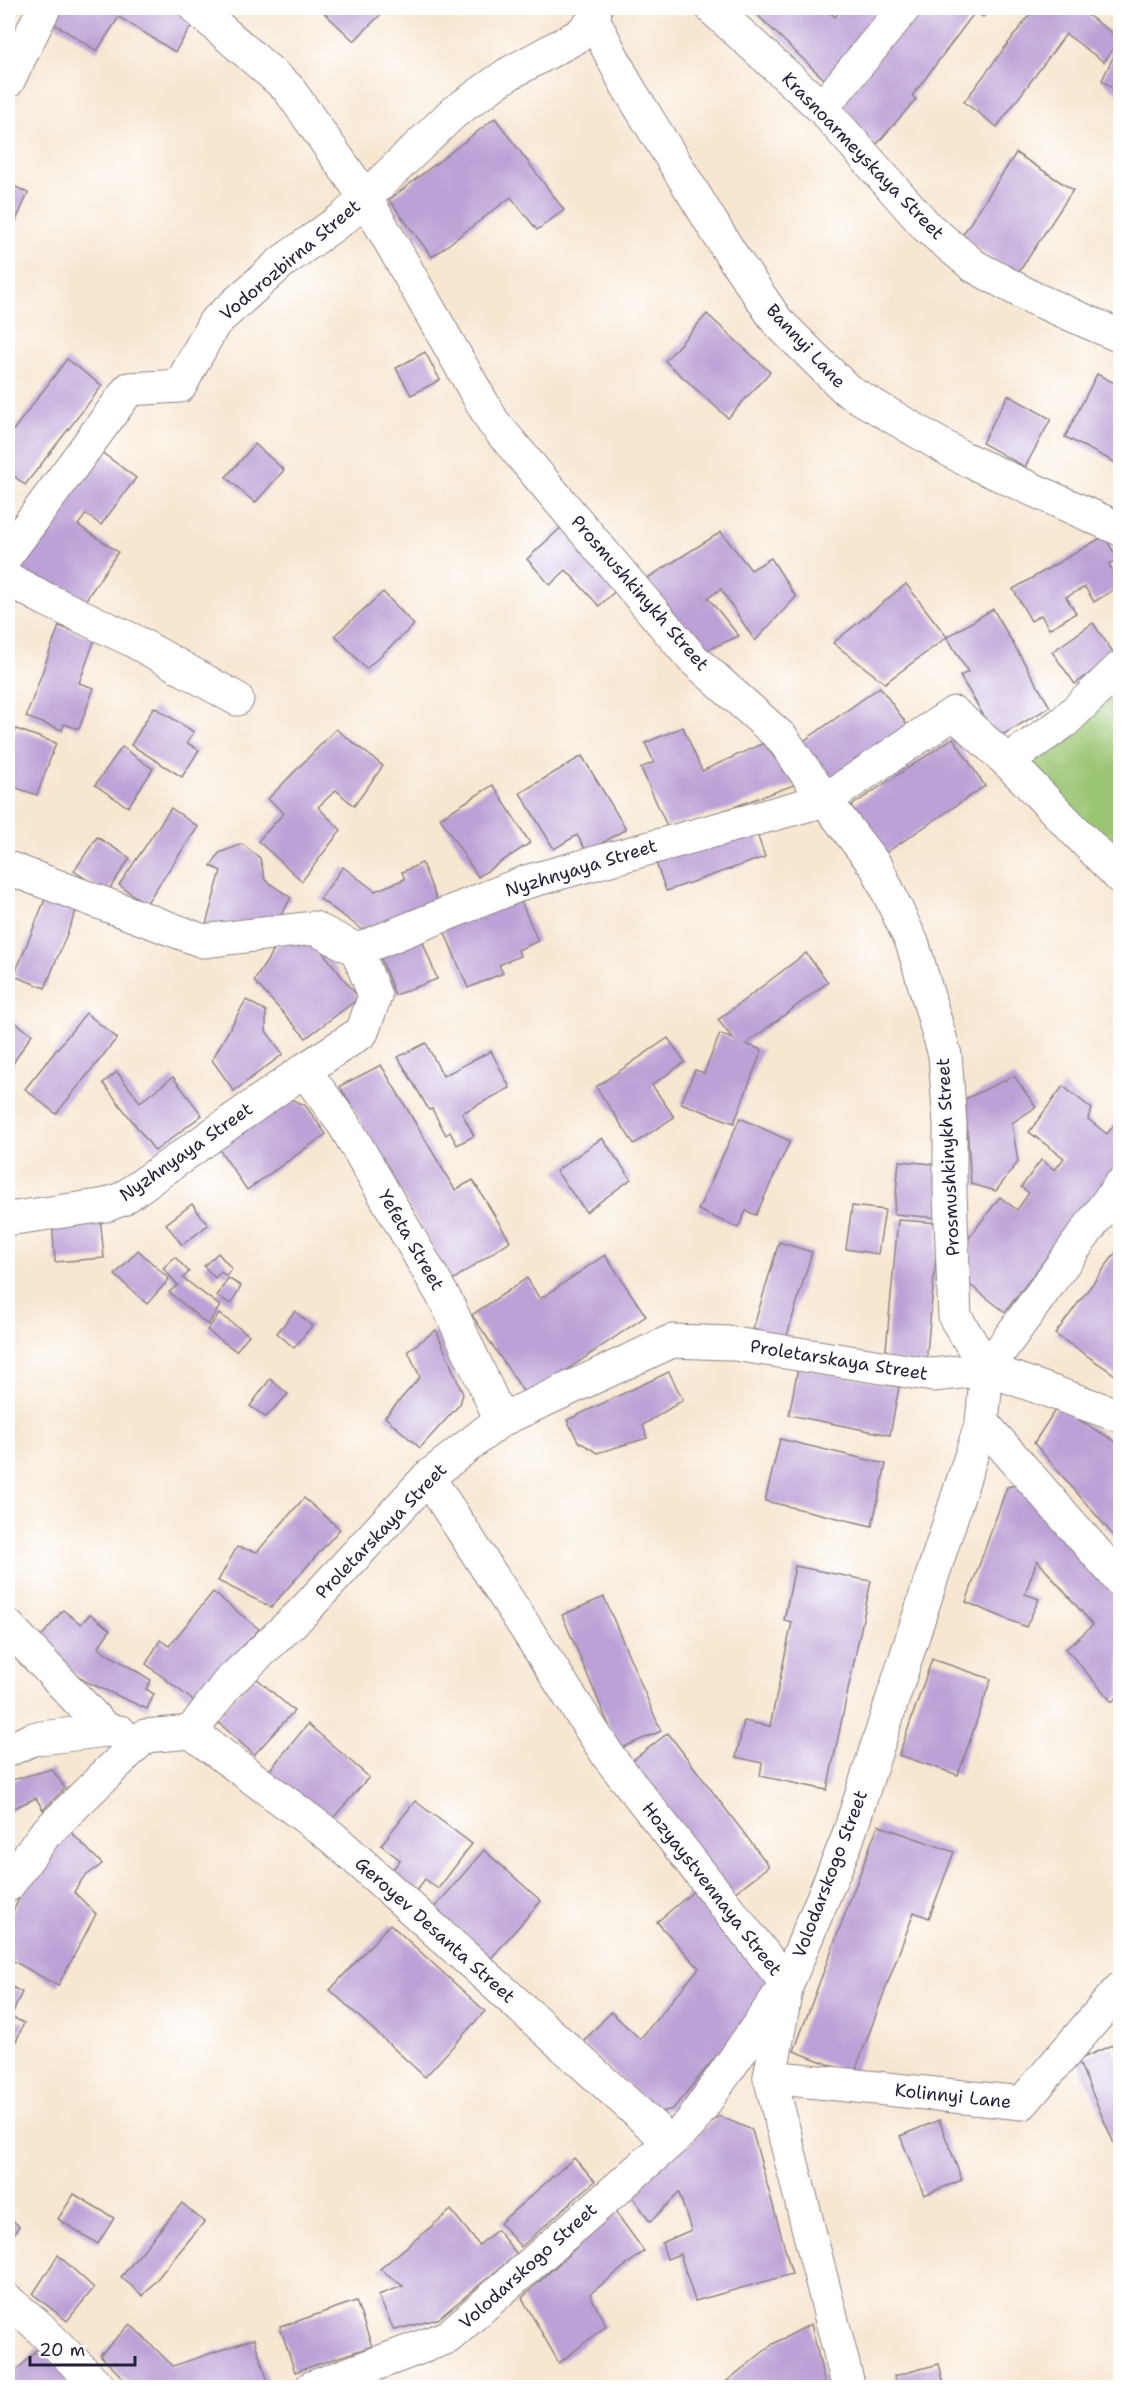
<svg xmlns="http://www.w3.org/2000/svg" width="1128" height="2395" font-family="'Shantell Sans',sans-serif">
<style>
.green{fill:#9ac572;stroke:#5e7456;stroke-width:1.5}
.building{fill:#bca1d6}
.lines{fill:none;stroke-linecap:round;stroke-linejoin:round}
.street-casing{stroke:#8c8486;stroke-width:35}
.secondary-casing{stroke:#8c8486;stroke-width:35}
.street{stroke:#fff;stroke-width:33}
.secondary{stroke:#fff;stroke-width:33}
.labels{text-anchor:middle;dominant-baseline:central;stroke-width:6;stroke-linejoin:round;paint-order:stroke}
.street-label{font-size:18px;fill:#22223b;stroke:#fff}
</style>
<rect width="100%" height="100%" fill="#fff"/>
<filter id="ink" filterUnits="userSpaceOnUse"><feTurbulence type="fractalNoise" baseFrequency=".0167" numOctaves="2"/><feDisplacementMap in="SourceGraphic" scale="12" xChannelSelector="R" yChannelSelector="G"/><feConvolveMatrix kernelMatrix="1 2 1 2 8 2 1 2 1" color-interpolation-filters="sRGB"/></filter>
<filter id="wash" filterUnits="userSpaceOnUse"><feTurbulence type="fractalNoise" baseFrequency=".008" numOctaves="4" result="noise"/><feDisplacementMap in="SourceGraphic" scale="24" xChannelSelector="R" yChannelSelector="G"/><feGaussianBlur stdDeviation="1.35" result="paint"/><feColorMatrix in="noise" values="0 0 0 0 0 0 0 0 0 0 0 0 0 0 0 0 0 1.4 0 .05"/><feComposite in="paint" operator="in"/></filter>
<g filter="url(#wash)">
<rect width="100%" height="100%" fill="#f7e6d0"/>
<path class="green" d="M1120 661V870L1020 766Z"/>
<g id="blocks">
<g class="building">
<path d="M60 8H176L195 20 175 52 119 17 97 51 51 22Z"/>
<path d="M319 8H387L354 41Z"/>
<path d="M750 8H825L835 17 843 8H893L829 84Z"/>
<path d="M917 8H991L983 17 975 12 912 96 916 99 869 153 834 111Z"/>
<path d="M1030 8H1078L1120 39 1104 62 1066 34 997 127 964 102 1033 10Z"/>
<path d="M1120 43V95L1102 80Z"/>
<path d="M495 118 564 210 537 230 511 197 432 257 389 200Z"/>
<path d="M1016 153 1073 190 1017 275 961 237Z"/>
<path d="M8 183 28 193 8 239Z"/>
<path d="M707 314 770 372 728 418 665 361Z"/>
<path d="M425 352 440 380 411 395 396 368Z"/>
<path d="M67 359 102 386 25 485 8 471V437Z"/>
<path d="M1097 374 1120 386V465L1065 437Z"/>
<path d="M1008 395 1051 419 1025 467 982 443Z"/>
<path d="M255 444 284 470 255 503 226 477Z"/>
<path d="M92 445 136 478 101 525 86 514 78 525 118 552 79 610 8 562Z"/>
<path d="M567 522 623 584 599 606 566 570 550 585 527 559Z"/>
<path d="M721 532 751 570 771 558 796 597 755 641 721 589 708 598 739 636 698 654 641 582Z"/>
<path d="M1104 536 1118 559 1109 564 1120 586 1094 602 1085 587 1066 597 1076 613 1049 629 1041 615 1031 621 1013 589Z"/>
<path d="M906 584 947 637 885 683 833 643Z"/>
<path d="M383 592 414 625 366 669 335 635Z"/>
<path d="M993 609 1050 707 997 738 960 676 968 672 947 637Z"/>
<path d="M1093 623 1115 655 1075 684 1052 652Z"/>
<path d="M59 626 95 639 79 683 94 688 79 729 64 724 62 730 26 717Z"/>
<path d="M880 687 911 730 832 786 801 743Z"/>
<path d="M154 707 194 732 187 743 199 750 182 777 131 745Z"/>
<path d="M683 727 702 771 764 743 794 785 720 812 667 826 641 768 654 762 645 743Z"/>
<path d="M16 729 56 743 37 795 8 785V754Z"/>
<path d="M336 729 383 766 354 806 336 790 318 807 341 830 302 881 258 841 284 813 268 799Z"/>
<path d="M953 738 985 786 884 854 851 806Z"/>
<path d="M122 747 153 769 128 807 95 785Z"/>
<path d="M582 756 626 829 587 852 577 835 554 849 520 793Z"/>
<path d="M493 785 530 843 478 877 440 818Z"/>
<path d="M8 797 12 798 9 815H8Z"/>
<path d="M171 808 198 827 146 904 119 885Z"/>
<path d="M753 822 765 857 666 891 654 857Z"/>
<path d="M97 837 130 858 107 893 74 871Z"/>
<path d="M242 844 260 858 265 880 291 898 277 922 206 924 221 871 211 866 219 853Z"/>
<path d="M422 863 437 900 363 930 320 899 343 867 375 891 405 879 402 872Z"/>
<path d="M518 894 538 941 518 950 520 956 499 965 503 973 468 988 442 926Z"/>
<path d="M46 897 77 909 45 988 14 976Z"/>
<path d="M310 936 359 998 306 1038 254 981 280 941Z"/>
<path d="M421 937 437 979 395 995 379 954Z"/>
<path d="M806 953 828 982 746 1044 762 1050 734 1123 681 1103 695 1070 704 1073 720 1034 733 1039 718 1020Z"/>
<path d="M246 1000 266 1011V1031L283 1054 234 1091 212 1060Z"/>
<path d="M86 1013 117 1038 56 1114 25 1089Z"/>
<path d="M8 1018 32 1034 8 1071Z"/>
<path d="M668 1038 685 1062 652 1085 674 1117 634 1144 596 1087Z"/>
<path d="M426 1043 443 1076 491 1051 510 1088 462 1113 474 1136 457 1145 450 1132 446 1135 432 1109 429 1110 398 1057Z"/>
<path d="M381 1065 455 1190 473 1180 510 1241 451 1281 340 1086Z"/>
<path d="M117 1072 140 1102 173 1077 202 1115 155 1151 103 1083Z"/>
<path d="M1014 1076 1036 1107 1012 1123 1018 1162 996 1191 971 1184 965 1099Z"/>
<path d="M1063 1086 1092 1109 1088 1119 1107 1134 1117 1121 1120 1123V1162L1005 1312 965 1281V1243L1000 1197 1017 1210 1029 1193 1021 1187 1041 1160 1055 1170 1064 1158 1029 1132Z"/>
<path d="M286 1097 305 1105 326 1134 247 1190 217 1146Z"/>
<path d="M740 1118 790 1141 756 1215 746 1211 738 1228 698 1210Z"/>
<path d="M602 1138 631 1179 586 1212 556 1171Z"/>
<path d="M899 1161 944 1165 939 1218 894 1214Z"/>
<path d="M192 1204 208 1225 182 1245 166 1224Z"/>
<path d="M852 1206 885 1210 878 1254 846 1249Z"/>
<path d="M100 1215 104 1258 55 1262 52 1220Z"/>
<path d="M898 1220 939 1223 926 1364 885 1360Z"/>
<path d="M779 1242 812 1252 786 1339 753 1329Z"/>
<path d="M1120 1247V1378L1055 1334Z"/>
<path d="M138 1250 169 1279 147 1304 115 1275Z"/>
<path d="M218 1253 232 1269 226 1276 221 1272 215 1278 204 1266Z"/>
<path d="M605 1255 646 1316 527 1397 472 1315 527 1278 540 1299Z"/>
<path d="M175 1257 189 1272 183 1278 220 1306 208 1325 169 1292 178 1285 163 1268Z"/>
<path d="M228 1278 241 1286 231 1304 217 1296Z"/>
<path d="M295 1311 312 1326 294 1348 277 1333Z"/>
<path d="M219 1314 249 1335 236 1351 207 1330Z"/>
<path d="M436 1330 463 1394 460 1404 420 1448 385 1417 420 1377 408 1351Z"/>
<path d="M798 1367 899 1387 890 1435 789 1415Z"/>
<path d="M669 1372 683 1400 643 1425 647 1438 597 1453 578 1441 567 1420Z"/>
<path d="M270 1379 288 1394 266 1417 250 1406Z"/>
<path d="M1057 1407 1120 1444V1543L1034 1443Z"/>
<path d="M780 1439 886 1464 872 1526 765 1501Z"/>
<path d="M1020 1484 1120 1601V1694L1112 1702 1066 1649 1093 1625 1037 1560 1025 1594 1039 1599 1026 1627 966 1602 1007 1487Z"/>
<path d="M304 1498 340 1529 271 1607 218 1581 237 1547 257 1552Z"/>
<path d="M795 1566 871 1581 827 1790 760 1776 762 1763 736 1757 744 1721 770 1726 792 1622 784 1620Z"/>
<path d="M213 1592 259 1629 195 1702 146 1664 160 1640 169 1646Z"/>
<path d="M604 1597 661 1731 619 1749 562 1615Z"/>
<path d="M63 1610 81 1624 90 1614 110 1630 98 1648 151 1680 146 1689 154 1694 147 1709 85 1681 36 1643Z"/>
<path d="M932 1659 991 1679 958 1775 899 1755Z"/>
<path d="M254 1676 294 1711 254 1755 215 1719Z"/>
<path d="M308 1724 369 1777 328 1824 268 1772Z"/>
<path d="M668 1733 769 1866 729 1897 628 1764Z"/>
<path d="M52 1769 65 1788 43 1810 36 1798 8 1811V1781Z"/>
<path d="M415 1801 472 1844 438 1889 425 1879 410 1899 385 1880 400 1860 381 1845Z"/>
<path d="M878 1825 954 1852 929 1918 914 1912 854 2074 794 2051Z"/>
<path d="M68 1829 102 1864 83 1878 74 1892 96 1914 58 1986 8 1958V1921L45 1847Z"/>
<path d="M484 1850 541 1901 487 1963 430 1913Z"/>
<path d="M696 1889 770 1976V1990L673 2109 657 2113 582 2043 611 2012 640 2039 699 1968 657 1922Z"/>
<path d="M390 1924 485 2011 425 2077 330 1990Z"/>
<path d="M8 1985 22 1992 11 2017 24 2023 13 2049 8 2046Z"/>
<path d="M1112 2045 1120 2064V2144L1115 2146 1078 2060Z"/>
<path d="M719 2116 752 2130 792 2274 695 2301 680 2254 667 2259 662 2243 691 2230 679 2193 650 2222 629 2191Z"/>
<path d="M939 2120 962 2180 924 2195 900 2136Z"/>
<path d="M574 2158 595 2181 521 2247 500 2223Z"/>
<path d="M74 2194 114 2218 98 2244 58 2219Z"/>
<path d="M182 2203 204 2222 143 2296 121 2277Z"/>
<path d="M451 2210 479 2245 497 2230 517 2254 438 2319 394 2330 378 2295 403 2286 380 2269Z"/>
<path d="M615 2211 644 2251 590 2294 606 2326 559 2363 522 2298Z"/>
<path d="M8 2217 19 2226 8 2244Z"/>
<path d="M58 2255 94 2288 67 2321 33 2294Z"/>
<path d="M356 2301 372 2346 295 2372 280 2327Z"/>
<path d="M130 2324 173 2366 254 2339 269 2385 261 2388H133L100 2355Z"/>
<path d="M811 2324 826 2388H718L773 2344Z"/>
<path d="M38 2348 74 2383 70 2388H8V2380Z"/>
<path d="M939 2364 945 2388H897L894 2376Z"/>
</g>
</g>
</g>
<g filter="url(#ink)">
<use href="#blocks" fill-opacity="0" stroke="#8c8486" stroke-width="1.5"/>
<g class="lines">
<g class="street-casing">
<g id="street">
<path d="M196 8 288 88 365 197 493 422 692 658 782 738 825 800 877 868 913 945 945 1055 950 1124V1195L955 1317 987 1369 1120 1416"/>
<path d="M595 8 594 21 626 84 729 251 777 321 847 390 963 458 1120 529"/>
<path d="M712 8 822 108 927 227 974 266 1033 298 1120 336"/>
<path d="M8 81 44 8"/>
<path d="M822 108 904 8"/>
<path d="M8 553 129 389 180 386 214 323 282 262 345 217 453 113 508 74 578 36 594 21"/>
<path d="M8 579 45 599 134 641 237 699"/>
<path d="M1007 761 1120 877"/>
<path d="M8 868 203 941 314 928 357 950"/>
<path d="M357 950 526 882 825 800 954 713 1007 761 1064 722 1120 668"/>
<path d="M304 1070 345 1126 447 1303 501 1420"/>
<path d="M8 1219 106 1205 122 1199 304 1070 362 1032 375 996 357 950"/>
<path d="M982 1422 1120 1580"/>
<path d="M428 1477 609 1757 787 1984 770 2077 849 2388"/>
<path d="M8 1626 106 1730"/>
<path d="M191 1732 332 1837 669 2141"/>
<path d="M8 1750 33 1739 106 1730 120 1732"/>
<path d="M8 1885 44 1835 145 1736 191 1732 228 1683 302 1613 428 1477 501 1420 672 1341 728 1343 933 1375 987 1369"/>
<path d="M770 2077 1022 2103 1120 1989"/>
<path d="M8 2301 35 2323 100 2388"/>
</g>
</g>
<g class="secondary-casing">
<path id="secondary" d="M311 2388 448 2337 689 2125 787 1984 847 1840 982 1422 987 1369 1120 1185"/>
</g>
<use href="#street" class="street"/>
<use href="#secondary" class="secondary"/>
</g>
</g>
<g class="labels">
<g class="street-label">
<text transform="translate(863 156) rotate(46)">Krasnoarmeyskaya Street</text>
<text transform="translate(290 260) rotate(-40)">Vodorozbirna Street</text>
<text transform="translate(806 346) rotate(47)">Bannyi Lane</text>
<text transform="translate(640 593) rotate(49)">Prosmushkinykh Street</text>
<text transform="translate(581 868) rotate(-17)">Nyzhnyaya Street</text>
<text transform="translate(186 1152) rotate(-35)">Nyzhnyaya Street</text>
<text transform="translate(948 1157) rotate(-93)">Prosmushkinykh Street</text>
<text transform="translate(411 1240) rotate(60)">Yefeta Street</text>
<text transform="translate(839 1360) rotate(9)">Proletarskaya Street</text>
<text transform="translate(381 1531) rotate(-46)">Proletarskaya Street</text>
<text transform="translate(830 1874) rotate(-69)">Volodarskogo Street</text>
<text transform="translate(712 1889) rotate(52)">Hozyaystvennaya Street</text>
<text transform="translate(435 1930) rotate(42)">Geroyev Desanta Street</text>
<text transform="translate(953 2096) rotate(6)">Kolinnyi Lane</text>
<text transform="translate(528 2266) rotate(-42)">Volodarskogo Street</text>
</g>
</g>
<rect width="1128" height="2395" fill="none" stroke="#fff" stroke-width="30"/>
<path d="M30 2356v9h105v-9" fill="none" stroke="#22223b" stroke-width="3"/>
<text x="39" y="2356" font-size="18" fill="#22223b" stroke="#ffffff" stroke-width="4.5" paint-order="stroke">20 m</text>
</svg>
